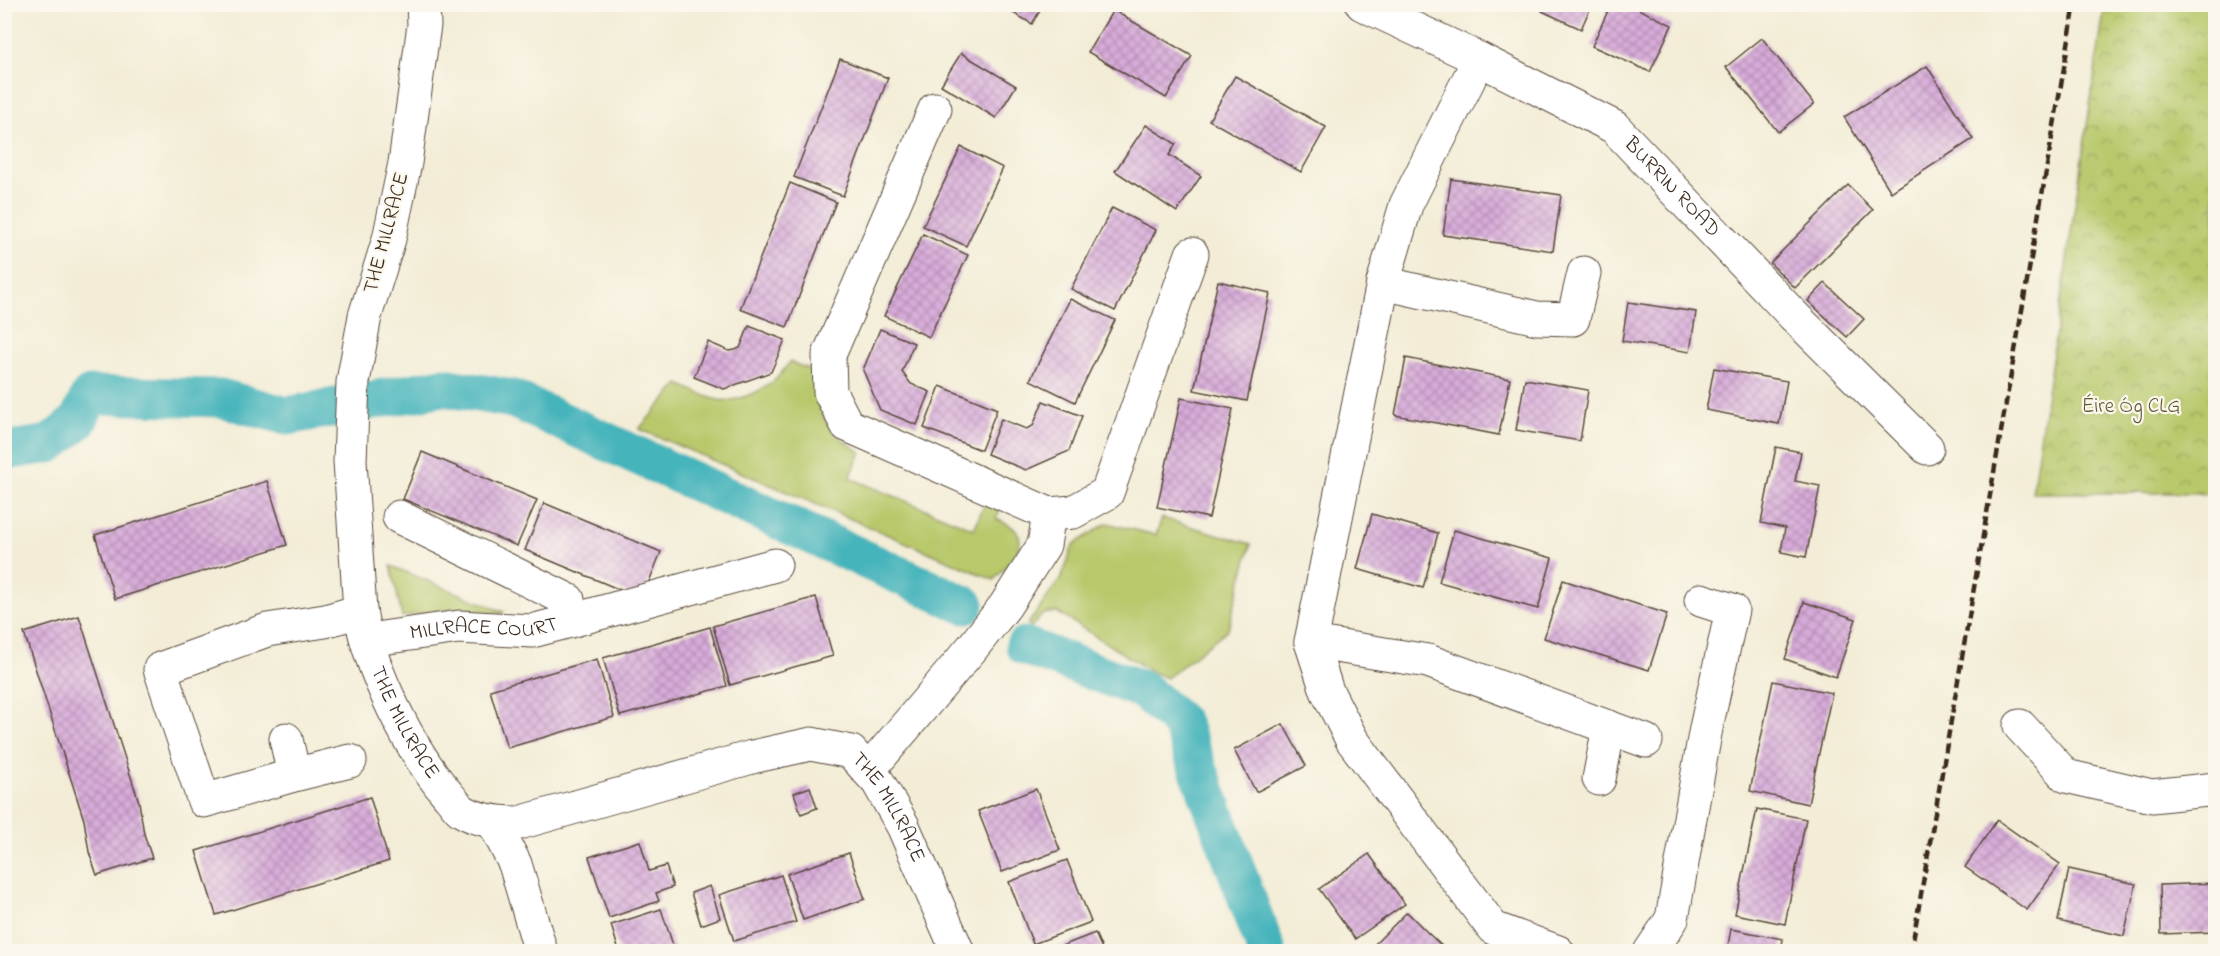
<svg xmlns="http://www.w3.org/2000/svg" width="2220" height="956" font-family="'Indie Flower',sans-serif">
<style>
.green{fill:#b8c86b;stroke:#7a7944;stroke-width:1.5}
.park{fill:url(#park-crowns);stroke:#7a7944;stroke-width:1.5}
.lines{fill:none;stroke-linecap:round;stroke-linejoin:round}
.canal{stroke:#44b4bb;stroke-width:39}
.building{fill:url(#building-cross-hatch)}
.minor-casing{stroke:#57473a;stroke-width:35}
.minor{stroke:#fff;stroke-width:33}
.rail{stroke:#3b2a1e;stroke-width:4.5;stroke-dasharray:9 4.5;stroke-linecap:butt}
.labels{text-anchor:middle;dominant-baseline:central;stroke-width:4.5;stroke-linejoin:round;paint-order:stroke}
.street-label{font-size:21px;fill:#3b2a1e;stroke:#fbf7ec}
.park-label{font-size:21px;fill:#605935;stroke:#fbf7ec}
</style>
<defs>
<pattern id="park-crowns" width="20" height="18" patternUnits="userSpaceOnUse" patternTransform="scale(1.5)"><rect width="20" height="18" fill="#b8c86b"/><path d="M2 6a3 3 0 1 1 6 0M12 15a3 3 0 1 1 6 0" fill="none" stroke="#97a357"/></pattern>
<pattern id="building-cross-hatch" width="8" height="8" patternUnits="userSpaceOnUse" patternTransform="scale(1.5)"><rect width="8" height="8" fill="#d8acda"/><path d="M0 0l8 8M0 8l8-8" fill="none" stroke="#b08cb0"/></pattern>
</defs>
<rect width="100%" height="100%" fill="#fbf7ec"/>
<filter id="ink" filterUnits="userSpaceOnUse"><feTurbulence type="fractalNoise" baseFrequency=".0167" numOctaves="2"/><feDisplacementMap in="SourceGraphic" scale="12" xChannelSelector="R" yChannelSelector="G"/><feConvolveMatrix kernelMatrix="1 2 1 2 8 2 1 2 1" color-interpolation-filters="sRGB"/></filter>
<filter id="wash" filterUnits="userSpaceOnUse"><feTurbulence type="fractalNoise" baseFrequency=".008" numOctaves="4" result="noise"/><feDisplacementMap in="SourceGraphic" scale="24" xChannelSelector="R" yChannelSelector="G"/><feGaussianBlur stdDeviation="1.35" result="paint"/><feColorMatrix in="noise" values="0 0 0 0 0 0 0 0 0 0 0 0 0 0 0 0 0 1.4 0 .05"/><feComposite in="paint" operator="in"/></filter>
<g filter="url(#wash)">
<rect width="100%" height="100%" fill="#f3edd7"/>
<g class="green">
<path d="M790 362 814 371C815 393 818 416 834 432 841 440 852 446 861 452L850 478 974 529 985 503 1000 510 996 519C1040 534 1013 558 994 580L639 429 679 384C692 390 705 397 718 400 735 403 763 391 775 380 780 375 785 368 790 362Z"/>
<path d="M1162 518 1251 544 1228 629 1167 678 1152 672 1057 612 1043 614 1031 627 1028 624 1062 577 1073 545 1107 523 1156 535Z"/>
<path d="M391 566 504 612 500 614 467 609 443 610 402 617Z"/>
</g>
<path class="park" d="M2105 5H2215V496L2198 493H2032Z"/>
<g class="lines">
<g class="canal">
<path d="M4 451 50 444 78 421 90 395 221 398 287 416 443 387 513 399 965 605"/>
<path d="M1025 646 1143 690 1181 723 1267 952"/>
</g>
</g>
<g id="blocks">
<g class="building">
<path d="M998 4H1044L1032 24Z"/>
<path d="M1545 4H1592L1581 29 1542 11Z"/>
<path d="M1611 4H1628L1672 25 1650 72 1592 46Z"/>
<path d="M1113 10 1192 56 1166 98 1088 52Z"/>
<path d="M1762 38 1814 104 1778 132 1726 67Z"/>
<path d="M961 53 1016 86 996 118 941 85Z"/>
<path d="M840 59 888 78 843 196 794 177Z"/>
<path d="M1927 66 1973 139 1891 192 1844 117Z"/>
<path d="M1235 76 1326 127 1301 172 1209 120Z"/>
<path d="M1146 125 1176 144 1169 155 1201 176 1177 212 1115 171Z"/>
<path d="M961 147 1003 168 966 246 923 226Z"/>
<path d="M1451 179 1561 195 1553 251 1443 235Z"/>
<path d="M790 183 836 202 787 327 740 309Z"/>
<path d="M1848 185 1873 210 1795 288 1770 263Z"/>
<path d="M1112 208 1156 230 1115 311 1071 289Z"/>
<path d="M923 234 968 255 929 337 884 316Z"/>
<path d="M1218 281 1270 293 1247 401 1194 390Z"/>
<path d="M1825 283 1864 319 1847 337 1808 301Z"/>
<path d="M1070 299 1115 320 1075 402 1030 380Z"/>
<path d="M1628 302 1696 312 1690 352 1622 341Z"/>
<path d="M749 326 785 340 771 372 724 389 694 377 708 342 729 351 735 350 740 348Z"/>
<path d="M880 329 914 343 902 372 911 384 930 392 917 425 880 410 863 370Z"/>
<path d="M1406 358 1510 379 1499 435 1395 415Z"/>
<path d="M1714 368 1787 381 1779 424 1706 410Z"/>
<path d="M1525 379 1588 390 1580 441 1516 430Z"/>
<path d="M940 386 997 409 981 450 924 428Z"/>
<path d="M1181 398 1233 409 1209 518 1157 507Z"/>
<path d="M1043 401 1082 416 1069 451 1026 470 987 454 1001 419 1026 429 1033 426Z"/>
<path d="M1776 447 1801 452 1795 481 1820 486 1806 557 1781 552 1785 528 1761 523Z"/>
<path d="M422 452 537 500 517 546 403 499Z"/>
<path d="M267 481 287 545 115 599 95 535Z"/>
<path d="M544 503 661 552 642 599 525 550Z"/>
<path d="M1372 514 1438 533 1423 588 1357 569Z"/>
<path d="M1454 530 1552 558 1538 609 1439 582Z"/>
<path d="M1563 580 1667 614 1649 670 1544 638Z"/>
<path d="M816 597 833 656 730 685 713 626Z"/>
<path d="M1804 602 1856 619 1836 677 1785 659Z"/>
<path d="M79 616 139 802 144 834 152 858 97 875 89 852 84 820 24 633Z"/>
<path d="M710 627 727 686 620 716 603 658Z"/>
<path d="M597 659 614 717 507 748 490 690Z"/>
<path d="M1773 681 1832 693 1808 804 1750 791Z"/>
<path d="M1283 724 1306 766 1256 792 1234 750Z"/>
<path d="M810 787 817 808 801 814 794 793Z"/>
<path d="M1036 789 1060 850 1002 872 978 811Z"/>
<path d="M370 797 389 861 216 915 196 851Z"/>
<path d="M1757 809 1806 819 1785 924 1735 914Z"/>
<path d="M1997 820 2060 864 2027 910 1965 867Z"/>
<path d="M640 841 649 871 666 866 673 887 656 893 659 901 609 918 589 857Z"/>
<path d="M849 853 865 899 803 920 787 874Z"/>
<path d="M1369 854 1405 904 1355 939 1319 889Z"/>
<path d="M1067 860 1091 922 1033 944 1009 882Z"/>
<path d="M2069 869 2136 884 2124 936 2058 921Z"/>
<path d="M781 875 796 922 734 941 719 895Z"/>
<path d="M2216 883V932L2161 934 2160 885Z"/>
<path d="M710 886 720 918 701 925 691 893Z"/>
<path d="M661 909 675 951H619L611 925Z"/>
<path d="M1407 912 1428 933 1447 951H1368Z"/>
<path d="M1731 929 1783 939 1781 951H1727Z"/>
<path d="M1095 933 1103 951H1049Z"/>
</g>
</g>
</g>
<g filter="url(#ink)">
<use href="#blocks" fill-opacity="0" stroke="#57473a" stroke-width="1.5"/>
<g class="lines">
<g class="minor-casing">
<g id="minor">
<path id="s1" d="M423 4 424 25 405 163 389 239 365 316 353 382 350 461 360 611C370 670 410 751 449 796 453 800 457 807 461 810 478 821 500 823 519 823L752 757 811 744 851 752 878 782 903 826 958 952"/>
<path id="s2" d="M1362 4 1479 59 1614 127 1793 315 1927 448"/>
<path d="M1479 59 1406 205 1383 283 1311 642 1327 691 1352 740 1493 928 1558 952"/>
<path d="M935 109 829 355 830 392 847 425 1049 514 1073 512 1107 493 1192 254"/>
<path d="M1383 283 1537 318 1573 319 1584 273"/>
<path d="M570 621 775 565"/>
<path id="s3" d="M368 640 459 627 532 631 570 621 568 600 399 517"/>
<path d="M1311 642 1428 661 1646 741"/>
<path d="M2020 726 2066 776 2152 796 2216 789"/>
<path d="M286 739 294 775"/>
<path d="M350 761 294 775 204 801 160 669 267 630 325 621 360 611"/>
<path d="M868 771 972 648 1005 606 1044 545 1049 514"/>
<path d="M1599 779 1609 727"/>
<path d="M494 823 515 864 541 952"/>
<path d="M1650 952 1672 919 1706 728 1732 610 1701 600"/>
</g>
</g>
<use href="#minor" class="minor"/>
<path class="rail" d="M1911 952 2075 4"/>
</g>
</g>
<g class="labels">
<g class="street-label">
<text stroke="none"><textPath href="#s2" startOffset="364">BURRIN ROAD</textPath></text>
<text transform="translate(387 233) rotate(-75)">THE MILLRACE</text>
<text stroke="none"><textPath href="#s3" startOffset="117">MILLRACE COURT</textPath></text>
<text stroke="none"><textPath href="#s1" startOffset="736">THE MILLRACE</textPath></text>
<text stroke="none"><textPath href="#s1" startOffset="1312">THE MILLRACE</textPath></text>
</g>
<g class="park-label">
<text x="2131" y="407">Éire Óg CLG</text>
</g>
</g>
<rect width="2220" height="956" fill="none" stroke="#fbf7ec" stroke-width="24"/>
</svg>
